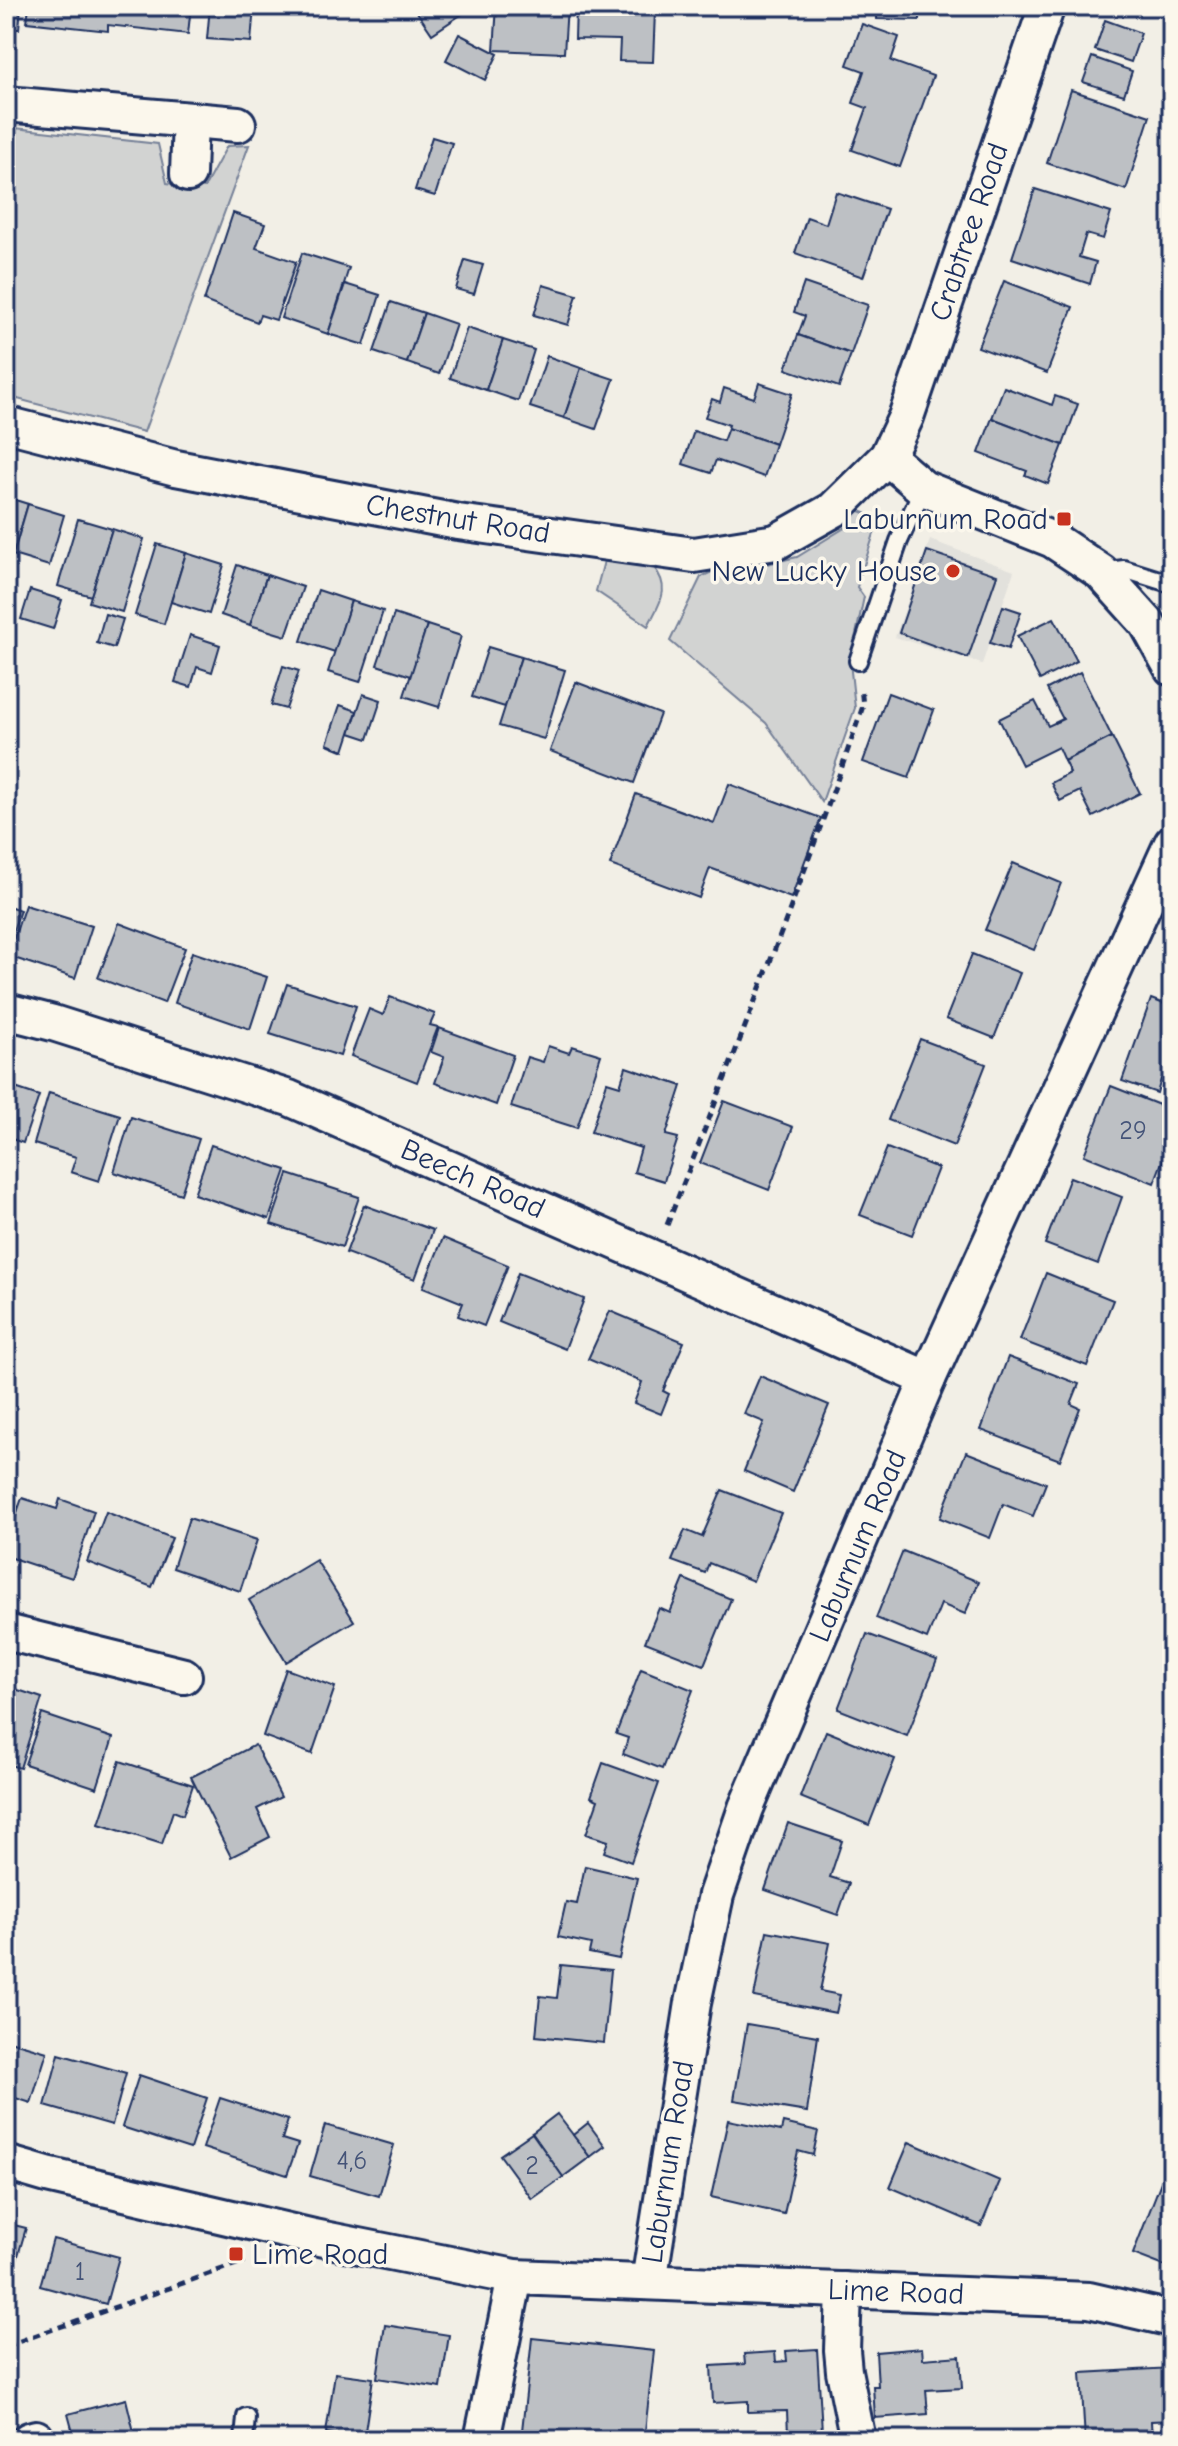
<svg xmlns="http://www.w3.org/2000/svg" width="1178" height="2446" font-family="'Comic Neue',sans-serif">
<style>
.built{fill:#e2e1dc}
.green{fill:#d2d3d2;stroke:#768198;stroke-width:2}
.building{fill:#bdc0c4;stroke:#1b2f5e;stroke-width:2}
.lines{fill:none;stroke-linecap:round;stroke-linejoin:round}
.lane-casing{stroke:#1b2f5e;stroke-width:22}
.street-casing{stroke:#1b2f5e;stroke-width:40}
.path{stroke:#1b2f5e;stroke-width:5;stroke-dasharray:8 6;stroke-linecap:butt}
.lane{stroke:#fbf7ec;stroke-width:16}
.street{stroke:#fbf7ec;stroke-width:34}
.poi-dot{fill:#c8321e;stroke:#fbf7ec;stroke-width:3}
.labels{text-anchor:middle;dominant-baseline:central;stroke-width:7;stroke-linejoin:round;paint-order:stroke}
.number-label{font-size:26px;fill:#445378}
.street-label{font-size:30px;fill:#1b2f5e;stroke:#fbf7ec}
.poi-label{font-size:30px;fill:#1b2f5e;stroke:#fbf7ec;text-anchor:end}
</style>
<rect width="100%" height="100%" fill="#f2efe6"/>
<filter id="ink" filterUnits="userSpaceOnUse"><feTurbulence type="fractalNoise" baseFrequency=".0125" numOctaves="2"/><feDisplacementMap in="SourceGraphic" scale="16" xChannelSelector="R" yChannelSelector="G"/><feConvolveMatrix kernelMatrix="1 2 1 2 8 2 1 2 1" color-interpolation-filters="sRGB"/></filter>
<g filter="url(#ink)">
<path class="built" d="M930 540 1014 571 982 664 895 637Z"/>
<g class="green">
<path d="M6 127 158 144 167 183 204 188 227 146 249 145 144 432 6 396Z"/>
<path d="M857 510 879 518 857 587 864 597 850 662 855 708 822 802 766 723 670 641 701 577 714 571 748 568 797 557 846 527Z"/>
<path d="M604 561 653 566C672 589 660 602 648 626L596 591Z"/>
</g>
<g class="building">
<path d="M6 6H21L19 29H6Z"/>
<path d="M29 6H191L188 34 108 25V31L27 22Z"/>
<path d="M210 6H254L251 42 207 39Z"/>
<path d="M413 6H474L432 34Z"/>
<path d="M497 6H567L564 53 494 50Z"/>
<path d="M576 6 652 7 719 6V12L655 11 653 62 619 61 620 40 575 39Z"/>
<path d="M736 6H838V9Z"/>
<path d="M877 6H920V20L877 19Z"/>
<path d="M1105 20 1141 33 1131 62 1095 50Z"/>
<path d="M862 24 899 37 891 61 933 76 900 167 852 150 867 108 853 103 864 71 847 65Z"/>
<path d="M459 34 498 54 485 80 446 60Z"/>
<path d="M1172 36V65L1162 61Z"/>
<path d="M1092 57 1132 71 1124 95 1083 82Z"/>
<path d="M1071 90 1150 116 1126 190 1047 163Z"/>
<path d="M432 137 452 143 435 196 415 190Z"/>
<path d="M1035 189 1111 213 1103 239 1086 234 1079 257 1096 262 1090 284 1012 258Z"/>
<path d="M836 192 887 209 863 277 795 253 807 217 826 224Z"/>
<path d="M233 213 265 224 256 248 296 262 276 320 260 315 257 322 204 301Z"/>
<path d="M302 253 349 268 328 334 281 318Z"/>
<path d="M465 260 483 265 474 294 456 289Z"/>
<path d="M1004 281 1073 307 1047 373 978 347Z"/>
<path d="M804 283 868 305 851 354 798 335 805 316 794 312Z"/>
<path d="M345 284 380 295 364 345 328 334Z"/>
<path d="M543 285 577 295 568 325 534 315Z"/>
<path d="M391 302 424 313 407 363 374 352Z"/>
<path d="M424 313 456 324 439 374 407 363Z"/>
<path d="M467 328 503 340 486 390 450 378Z"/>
<path d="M798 335 851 354 839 387 786 369Z"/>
<path d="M503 340 534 350 518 401 486 390Z"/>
<path d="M547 356 581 368 564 418 530 407Z"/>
<path d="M581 368 614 379 596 429 564 418Z"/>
<path d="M759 383 792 394 775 444 728 428 729 425 705 417 712 399 720 402 724 388 754 398Z"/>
<path d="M1004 387 1052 405 1055 396 1078 404 1063 445 992 418Z"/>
<path d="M992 418 1063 445 1048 484 1025 475 1027 471 979 453Z"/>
<path d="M728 428 775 444 764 477 716 460 711 473 683 464 694 431 723 441Z"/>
<path d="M6 497 28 504 6 578Z"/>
<path d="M28 504 64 515 49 566 13 555Z"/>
<path d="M78 519 112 529 91 596 58 586Z"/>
<path d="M112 529 144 539 122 612 89 602Z"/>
<path d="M157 544 186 553 164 624 135 615Z"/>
<path d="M927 551 997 575 968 658 899 633Z"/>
<path d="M186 553 224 565 209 614 171 602Z"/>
<path d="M237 565 267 575 250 625 221 615Z"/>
<path d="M267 575 303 587 286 636 250 625Z"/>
<path d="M30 590 62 600 53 629 21 619Z"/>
<path d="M318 590 351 601 335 652 301 641Z"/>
<path d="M351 601 383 611 360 682 328 672Z"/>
<path d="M1003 606 1021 612 1008 649 990 643Z"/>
<path d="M105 614 123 619 114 648 97 643Z"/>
<path d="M394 614 427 625 411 676 377 665Z"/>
<path d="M1054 618 1077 661 1040 680 1017 636Z"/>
<path d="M427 625 461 636 439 707 404 696Z"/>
<path d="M190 635 220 645 212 672 197 667 191 687 175 682Z"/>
<path d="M488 647 521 657 505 707 472 697Z"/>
<path d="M521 657 565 670 544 739 499 726Z"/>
<path d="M283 666 299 671 286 709 271 705Z"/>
<path d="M1080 672 1112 737 1064 761 1058 747 1022 765 999 719 1035 701 1048 726 1063 719 1047 689Z"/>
<path d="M576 682 660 714 634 783 550 751Z"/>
<path d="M888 693 934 710 909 778 863 762Z"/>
<path d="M363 694 381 700 368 739 350 733Z"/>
<path d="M340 705 357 711 344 751 327 744Z"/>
<path d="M1112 737 1140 793 1093 817 1080 791 1060 801 1051 783 1070 773 1064 761Z"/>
<path d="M729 784 821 818 791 898 710 868 699 898 610 865 636 794 714 823Z"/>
<path d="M1013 863 1061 883 1034 950 985 930Z"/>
<path d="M6 905 20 910 13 931 6 930Z"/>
<path d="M25 905 92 926 75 978 8 956Z"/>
<path d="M119 923 185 948 164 1003 98 978Z"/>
<path d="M192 952 267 977 250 1029 175 1003Z"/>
<path d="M972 954 1020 973 994 1038 946 1019Z"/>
<path d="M287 984 356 1006 340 1056 270 1034Z"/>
<path d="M390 997 435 1014 430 1025 438 1027 417 1082 351 1056 369 1009 383 1015Z"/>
<path d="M1151 999 1172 1007V1083L1161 1079 1157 1093 1122 1081Z"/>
<path d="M439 1028 513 1055 496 1105 435 1083 444 1057 431 1052Z"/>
<path d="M920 1039 986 1064 954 1146 888 1120Z"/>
<path d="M548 1046 569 1053 572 1046 601 1055 577 1128 511 1107 527 1057 543 1062Z"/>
<path d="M626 1067 682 1086 666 1135 678 1138 664 1181 634 1172 641 1148 591 1132 607 1082 620 1086Z"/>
<path d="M6 1085 39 1096 23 1143 6 1137Z"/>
<path d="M1111 1086 1172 1110V1155L1166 1152 1154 1183 1084 1155Z"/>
<path d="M49 1093 120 1115 99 1181 71 1172 76 1157 34 1144Z"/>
<path d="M724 1101 793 1127 769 1190 700 1163Z"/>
<path d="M131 1117 199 1139 181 1194 114 1172Z"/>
<path d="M211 1145 286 1170 269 1219 194 1194Z"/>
<path d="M887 1148 938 1168 912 1235 860 1215Z"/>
<path d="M288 1174 359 1197 342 1247 271 1224Z"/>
<path d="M1070 1177 1122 1197 1098 1264 1045 1244Z"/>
<path d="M364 1205 433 1230 415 1279 346 1253Z"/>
<path d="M443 1238 508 1265 484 1326 458 1316 463 1303 423 1287Z"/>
<path d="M518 1273 584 1299 565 1349 499 1322Z"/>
<path d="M1046 1273 1113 1300 1087 1366 1020 1340Z"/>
<path d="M610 1311 684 1342 663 1391 669 1394 661 1414 634 1403 642 1382 588 1359Z"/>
<path d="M1008 1357 1079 1384 1071 1404 1080 1408 1060 1460 981 1430Z"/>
<path d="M760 1376 829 1405 793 1492 744 1471 764 1422 744 1414Z"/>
<path d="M966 1452 1046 1483 1033 1516 1003 1504 990 1538 940 1518Z"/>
<path d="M722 1490 781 1513 753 1581 709 1563 705 1573 672 1561 685 1530 702 1537Z"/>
<path d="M22 1498 57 1509 60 1499 94 1511 72 1578 6 1556V1545Z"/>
<path d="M6 1502 17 1506 7 1534H6Z"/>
<path d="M106 1512 172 1538 152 1587 87 1562Z"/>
<path d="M189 1518 257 1540 240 1591 173 1568Z"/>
<path d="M903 1551 979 1582 965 1614 941 1604 927 1639 876 1618Z"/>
<path d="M316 1560 354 1621 286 1662 249 1600Z"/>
<path d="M684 1579 731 1599 704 1665 645 1642 659 1608 670 1613Z"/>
<path d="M867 1634 937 1660 907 1736 838 1709Z"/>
<path d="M286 1669 335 1687 312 1754 263 1736Z"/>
<path d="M641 1669 693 1690 662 1769 623 1754 628 1738 616 1734Z"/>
<path d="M6 1686 42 1698 20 1768 6 1764Z"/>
<path d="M42 1714 113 1738 97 1788 25 1764Z"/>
<path d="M826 1731 895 1759 869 1825 800 1797Z"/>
<path d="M255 1745 281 1797 257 1809 270 1837 231 1857 191 1777Z"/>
<path d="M120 1761 193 1785 183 1815 173 1811 162 1844 99 1824Z"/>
<path d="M603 1763 659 1783 631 1862 604 1852 608 1841 586 1834 598 1800 591 1797Z"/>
<path d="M788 1823 842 1841 830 1877 849 1883 838 1915 765 1890Z"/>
<path d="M585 1866 637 1878 619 1959 589 1953 591 1944 558 1937 566 1902 577 1904Z"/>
<path d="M767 1931 830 1943 820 1991 840 1995 836 2013 754 1997Z"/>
<path d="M561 1965 611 1970 604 2043 536 2036 540 1996 557 1998Z"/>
<path d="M747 2024 818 2036 807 2112 734 2100Z"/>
<path d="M6 2040 47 2052 31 2103 6 2095Z"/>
<path d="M59 2054 126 2073 112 2125 45 2106Z"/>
<path d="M139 2075 207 2098 190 2149 122 2127Z"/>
<path d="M220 2098 288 2120 282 2139 298 2144 287 2175 203 2148Z"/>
<path d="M557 2114 590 2157 563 2177 532 2133Z"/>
<path d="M728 2120 781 2131 783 2123 818 2131 813 2155 798 2151 784 2214 711 2197Z"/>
<path d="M588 2123 605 2146 590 2157 573 2135Z"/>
<path d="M325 2125 394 2145 379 2196 310 2176Z"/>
<path d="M532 2133 563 2177 532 2199 500 2155Z"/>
<path d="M909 2142 1000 2181 981 2226 890 2187Z"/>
<path d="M1164 2174 1172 2177V2269L1133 2254Z"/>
<path d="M6 2223 26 2228 13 2273 6 2271Z"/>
<path d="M53 2239 119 2257 106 2304 40 2286Z"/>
<path d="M385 2325 449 2335 441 2388 377 2378Z"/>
<path d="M532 2338 654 2351 644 2440H521Z"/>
<path d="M922 2348 923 2359 960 2356 962 2388 926 2390 928 2414 875 2418 873 2386H878L876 2352Z"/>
<path d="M817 2349 822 2431 788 2434 787 2411 748 2412V2401L713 2403 711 2366 745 2364 744 2354 775 2352 776 2362 787 2361 786 2351Z"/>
<path d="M1172 2368V2420L1151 2421 1152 2440H1085L1081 2373Z"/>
<path d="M335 2373 373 2378 364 2438 326 2433Z"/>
<path d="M126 2399 136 2440H75L68 2414Z"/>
</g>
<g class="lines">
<g class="lane-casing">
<g id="lane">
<path d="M1101 572 1124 569 1172 584"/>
<path d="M858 661 899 541 923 488"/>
<path d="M244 2440 246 2417"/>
</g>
</g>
<g class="street-casing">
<g id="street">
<path d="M6 104 238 124"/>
<path d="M188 174 190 120"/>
<path d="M6 424 176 468 458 522 694 555 776 542 833 510 887 457 906 417 1047 6"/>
<path d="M887 457 923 488 1053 540 1101 572 1147 623 1172 668"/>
<path d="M6 1011 53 1023 289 1098 928 1379"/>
<path d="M6 1632 184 1676"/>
<path d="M6 2163 47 2175 314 2237 515 2277 1089 2300 1172 2319"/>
<path d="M649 2282 693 2003 716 1895 746 1808 928 1379 1172 843"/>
<path d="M844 2290 842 2350 844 2371 858 2440"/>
<path d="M29 2440 36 2438 37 2440"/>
<path d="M482 2440 515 2277"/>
</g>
</g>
<g class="path">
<path d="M667 1225C735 1053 803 882 863 706L861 687"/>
<path d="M6 2346 245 2261"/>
</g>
<use href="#lane" class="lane"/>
<use href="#street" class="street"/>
</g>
</g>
<g class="poi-dot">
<rect x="1056" y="511" width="16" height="16" rx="4"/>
<circle cx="953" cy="571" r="8"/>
<rect x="228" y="2246" width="16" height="16" rx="4"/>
</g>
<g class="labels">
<g class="number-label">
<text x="1133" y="1131">29</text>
<text x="352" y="2161">4,6</text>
<text x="532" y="2166">2</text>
<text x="80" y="2272">1</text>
</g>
<g class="street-label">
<text transform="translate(969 232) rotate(-71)">Crabtree Road</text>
<text transform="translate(458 519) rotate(9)">Chestnut Road</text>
<text transform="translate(473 1179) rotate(24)">Beech Road</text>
<text transform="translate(858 1546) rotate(-67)">Laburnum Road</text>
<text transform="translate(668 2162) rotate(-81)">Laburnum Road</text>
<text transform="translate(896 2292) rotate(2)">Lime Road</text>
</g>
<g class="poi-label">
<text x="1048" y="519">Laburnum Road</text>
<text x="937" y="571">New Lucky House</text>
<text x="252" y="2254" text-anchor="start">Lime Road</text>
</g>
</g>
<rect width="1178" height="2446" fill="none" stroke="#fbf7ec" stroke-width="32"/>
<rect x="16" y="16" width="1146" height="2414" fill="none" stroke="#1b2f5e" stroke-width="3" filter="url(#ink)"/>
</svg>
